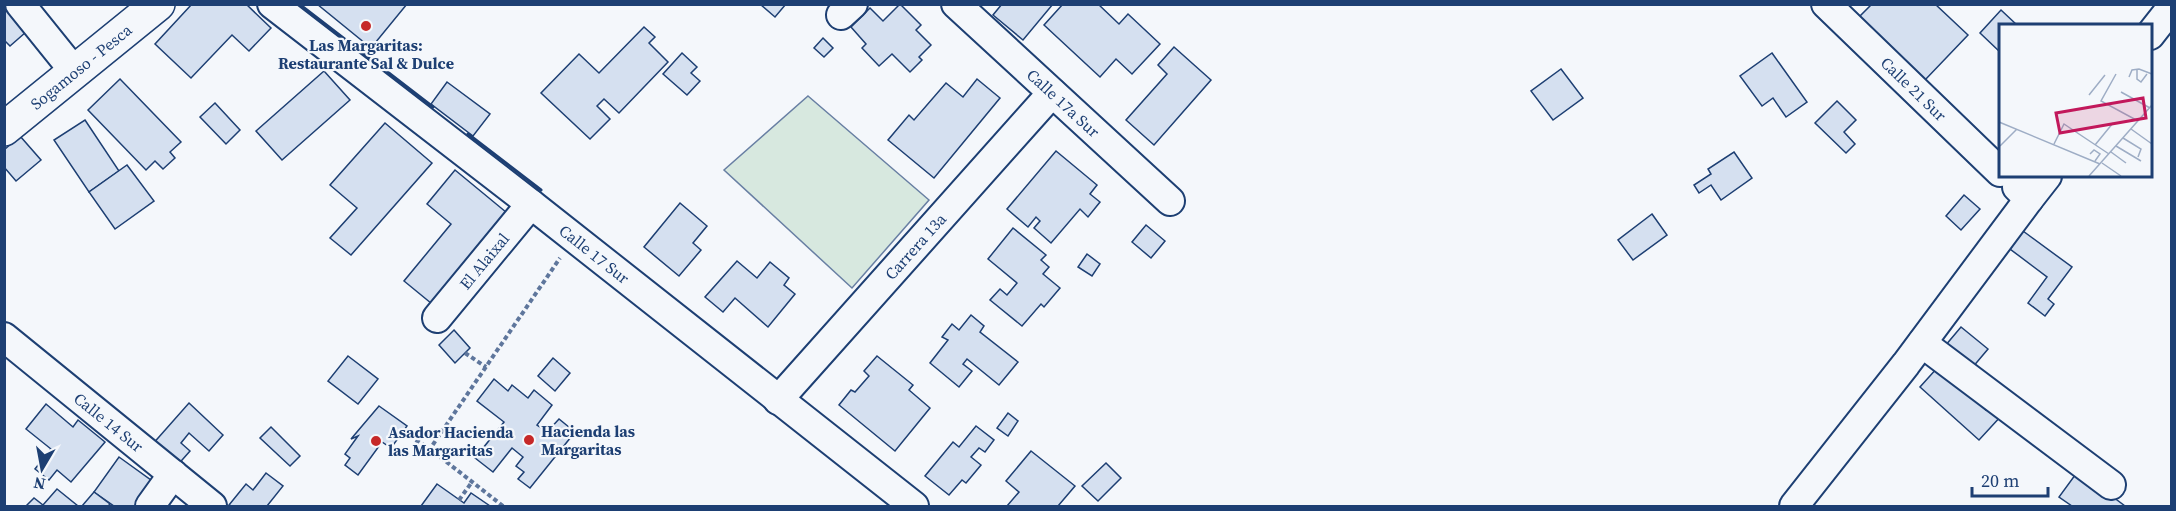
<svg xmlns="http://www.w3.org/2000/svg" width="2176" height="511" font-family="'Source Serif 4',serif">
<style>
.green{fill:#d7e8df;stroke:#687fa3;stroke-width:1.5}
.building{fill:#d5e0f0;stroke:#1d3f73;stroke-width:1.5}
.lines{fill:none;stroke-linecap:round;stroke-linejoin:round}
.minor-casing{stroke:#1d3f73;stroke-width:32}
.major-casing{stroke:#1d3f73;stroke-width:36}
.path{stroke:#5e769c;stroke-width:4;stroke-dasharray:4.5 3;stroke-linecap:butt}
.minor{stroke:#f4f7fb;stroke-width:28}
.major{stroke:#f4f7fb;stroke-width:33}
.wall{stroke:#1d3f73;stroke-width:3}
.poi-dot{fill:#c62828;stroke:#f4f7fb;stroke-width:2}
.labels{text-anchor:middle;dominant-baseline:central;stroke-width:4.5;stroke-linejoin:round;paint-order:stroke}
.poi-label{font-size:16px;font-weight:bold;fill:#1d3f73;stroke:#f4f7fb;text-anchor:start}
.street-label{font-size:16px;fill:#1d3f73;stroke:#f4f7fb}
.inset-road{fill:none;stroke:#9eadc5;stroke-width:1.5}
.view{fill:#c2185b;fill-opacity:0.15;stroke:#c2185b;stroke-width:3}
.inset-edge{fill:none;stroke:#1d3f73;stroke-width:3}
</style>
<rect width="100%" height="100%" fill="#f4f7fb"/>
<path class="green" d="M808 96 929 200 852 288 724 170Z"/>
<g class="building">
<path d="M192 4H246L271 28 249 51 232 35 191 78 155 44Z"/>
<path d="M317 4H407L371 48Z"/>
<path d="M760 4H786L775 17Z"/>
<path d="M900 4 921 25 916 30 931 45 919 57 922 60 910 72 892 54 879 66 862 48 866 44 851 27 870 8 883 21Z"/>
<path d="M1002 4H1053L1023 40 993 15Z"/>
<path d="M1063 4H1098L1119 24 1128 14 1160 44 1132 74 1116 59 1100 77 1044 25Z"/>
<path d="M1872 4H1935L1968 35 1925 80 1858 18Z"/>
<path d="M4 7 26 32 10 46 4 40Z"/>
<path d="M2001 10 2018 26H2000V52L1980 33Z"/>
<path d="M644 27 655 37 649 43 668 62 619 113 604 99 597 106 610 119 590 139 541 93 579 54 599 73Z"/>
<path d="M823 38 833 48 824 57 814 48Z"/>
<path d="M1174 47 1211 80 1154 145 1126 120 1167 74 1158 65Z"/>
<path d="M682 53 697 67 691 73 700 81 687 95 663 74Z"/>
<path d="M1772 53 1807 102 1786 117 1773 98 1762 106 1740 76Z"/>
<path d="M1561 69 1583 98 1553 120 1531 91Z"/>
<path d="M324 71 350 100 282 160 256 131Z"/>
<path d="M120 79 181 142 170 152 175 158 163 169 155 161 146 170 88 110Z"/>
<path d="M977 79 1000 98 934 178 888 140 909 115 914 120 946 83 963 97Z"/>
<path d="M447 82 490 114 473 136 431 104Z"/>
<path d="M1837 101 1856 120 1844 132 1855 144 1846 153 1815 123Z"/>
<path d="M215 103 240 130 226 144 200 117Z"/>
<path d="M85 120 119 171 89 192 54 140Z"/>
<path d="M385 123 432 163 351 255 330 238 357 208 330 185Z"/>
<path d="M20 136 41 160 16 181 4 167V150Z"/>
<path d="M1056 151 1097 185 1090 194 1100 202 1088 217 1080 209 1051 243 1034 228 1040 221 1036 217 1028 227 1007 209Z"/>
<path d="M1734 152 1752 178 1721 200 1711 185 1699 193 1694 185 1711 174 1708 169Z"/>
<path d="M127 165 154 201 115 229 89 192Z"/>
<path d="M455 170 512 217 437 308 404 281 451 224 427 204Z"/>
<path d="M1964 195 1980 209 1961 230 1946 216Z"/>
<path d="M680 203 707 226 693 243 701 250 679 276 644 247Z"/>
<path d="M1652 214 1667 235 1633 260 1618 240Z"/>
<path d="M1146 225 1165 241 1151 258 1132 242Z"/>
<path d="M1013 228 1046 255 1041 260 1049 267 1043 274 1060 288 1044 307 1041 304 1022 326 990 300 1000 289 1007 295 1017 283 988 259Z"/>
<path d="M2023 231 2072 267 2048 299 2054 304 2045 316 2028 303 2047 277 2010 249Z"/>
<path d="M1087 254 1100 264 1092 276 1078 267Z"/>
<path d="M737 261 757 278 770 262 789 278 784 285 795 294 768 327 735 298 723 312 705 297Z"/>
<path d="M971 315 984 326 980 332 1018 362 999 385 967 359 963 364 972 371 959 387 930 363 948 340 942 337 952 324 959 330Z"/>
<path d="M1961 327 1988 349 1972 368 1945 346Z"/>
<path d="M454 330 470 348 455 363 439 345Z"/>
<path d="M348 356 378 379 358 404 328 381Z"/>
<path d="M877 356 913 385 909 390 930 408 895 451 839 405 851 390 855 392 869 376 864 371Z"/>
<path d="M553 358 570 373 555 391 538 376Z"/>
<path d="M1938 367 1986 410 1990 404 2002 415 1979 440 1920 387Z"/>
<path d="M494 379 508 391 512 385 528 398 534 390 552 405 537 425 547 432 559 419 575 432 530 488 518 479 524 472 516 466 523 457 512 448 493 472 475 458 504 422 477 401Z"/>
<path d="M189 403 223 435 209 451 189 433 181 443 190 451 175 468 151 446Z"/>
<path d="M46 404 73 427 78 420 105 442 71 482 57 470 49 480 35 469 51 449 26 429Z"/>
<path d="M379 406 407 426 391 448 382 442 358 475 345 465 350 458 345 454 358 436 351 439Z"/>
<path d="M1008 413 1018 421 1008 436 997 428Z"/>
<path d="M976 426 994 440 985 452 979 448 971 457 981 465 966 483 962 480 949 495 925 476 953 442 959 447Z"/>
<path d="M271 427 300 456 290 466 260 438Z"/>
<path d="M1031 451 1075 486 1058 506H1007L1019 492 1006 481Z"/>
<path d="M119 457 155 483 137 506H114L94 492Z"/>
<path d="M1106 463 1121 478 1098 501 1082 486Z"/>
<path d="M2078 471 2125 506H2072L2059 497Z"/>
<path d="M266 473 283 486 267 506H231L229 505 246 484 253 490Z"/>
<path d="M437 484 464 503 471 493 490 506H421Z"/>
<path d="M57 489 78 506H26L34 498 43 505Z"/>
<path d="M94 492 110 504 108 506H82Z"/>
</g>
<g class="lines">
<g class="minor-casing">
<g id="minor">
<path d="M20 4 74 71"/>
<path id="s1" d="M272 4 531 204 914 506"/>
<path id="s2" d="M956 4 1170 201"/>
<path id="s3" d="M1826 4 2000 172"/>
<path d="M841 15 853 4"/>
<path d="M2150 35 2172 7"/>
<path d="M2017 187 2029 199 2047 176"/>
<path id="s4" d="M437 318 531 204"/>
<path id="s5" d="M4 337 212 506"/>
<path d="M1922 343 2111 485"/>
<path id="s6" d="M778 400 1052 93"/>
<path d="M150 506 173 474"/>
<path d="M1794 506 1906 364 2029 199"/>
</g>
</g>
<g class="major-casing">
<g id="major">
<path id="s7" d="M4 129 158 4"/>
</g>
</g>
<g class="path">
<path d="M465 353 486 367"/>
<path d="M403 432 430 449"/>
<path d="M459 500 472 482"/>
<path d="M503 506 430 449 560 258"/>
</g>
<use href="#minor" class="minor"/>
<use href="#major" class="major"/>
<g class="wall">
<path d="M299 4 433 107"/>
<path d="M468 134 541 190"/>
</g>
</g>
<g class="poi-dot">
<circle cx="366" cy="26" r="6"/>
<circle cx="529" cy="440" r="6"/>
<circle cx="376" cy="441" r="6"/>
</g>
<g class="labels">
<g class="poi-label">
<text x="366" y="45" text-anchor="middle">Las Margaritas:<tspan x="366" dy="18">Restaurante Sal &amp; Dulce</tspan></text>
<text x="541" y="431">Hacienda las<tspan x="541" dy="18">Margaritas</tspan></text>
<text x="388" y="432">Asador Hacienda<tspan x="388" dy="18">las Margaritas</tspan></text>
</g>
<g class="street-label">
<text stroke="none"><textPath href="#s7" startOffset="99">Sogamoso - Pesca</textPath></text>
<text stroke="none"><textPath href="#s3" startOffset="122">Calle 21 Sur</textPath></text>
<text stroke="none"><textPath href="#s2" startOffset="146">Calle 17a Sur</textPath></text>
<text stroke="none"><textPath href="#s6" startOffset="206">Carrera 13a</textPath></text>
<text stroke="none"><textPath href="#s1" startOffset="408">Calle 17 Sur</textPath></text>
<text stroke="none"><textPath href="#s4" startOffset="74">El Alaixal</textPath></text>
<text stroke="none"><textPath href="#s5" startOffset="135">Calle 14 Sur</textPath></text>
</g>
</g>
<g transform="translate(1999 24)">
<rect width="153" height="153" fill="#f4f7fb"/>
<path class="inset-road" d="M138 46V55L142 58 148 50M117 50 102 77 139 97M130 53 133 46 140 45 153 50M122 68 151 84M90 71 106 51M0 98 101 140M132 105 153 120M124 114 142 125 139 133M55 120 65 100 110 130M96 121 114 99M1 122 18 105M117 122 142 137M112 128 127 139M91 130 95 126 101 130 96 137M103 139 122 152M90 152 153 81"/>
<path class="view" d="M144 74 147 94 61 109 57 89Z"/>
<rect width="153" height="153" class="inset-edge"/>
</g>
<rect width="2176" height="511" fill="none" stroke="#1d3f73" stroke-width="12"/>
<g transform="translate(42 469) rotate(190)" stroke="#f4f7fb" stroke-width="4.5" paint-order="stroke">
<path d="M0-4.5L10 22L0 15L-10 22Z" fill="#1d3f73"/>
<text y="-9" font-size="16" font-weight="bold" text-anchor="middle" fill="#1d3f73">N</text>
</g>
<path d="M1972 487v9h76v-9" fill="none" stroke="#1d3f73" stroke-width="3"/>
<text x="1981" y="487" font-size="18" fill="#1d3f73" stroke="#f4f7fb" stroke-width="4.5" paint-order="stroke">20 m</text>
</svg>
